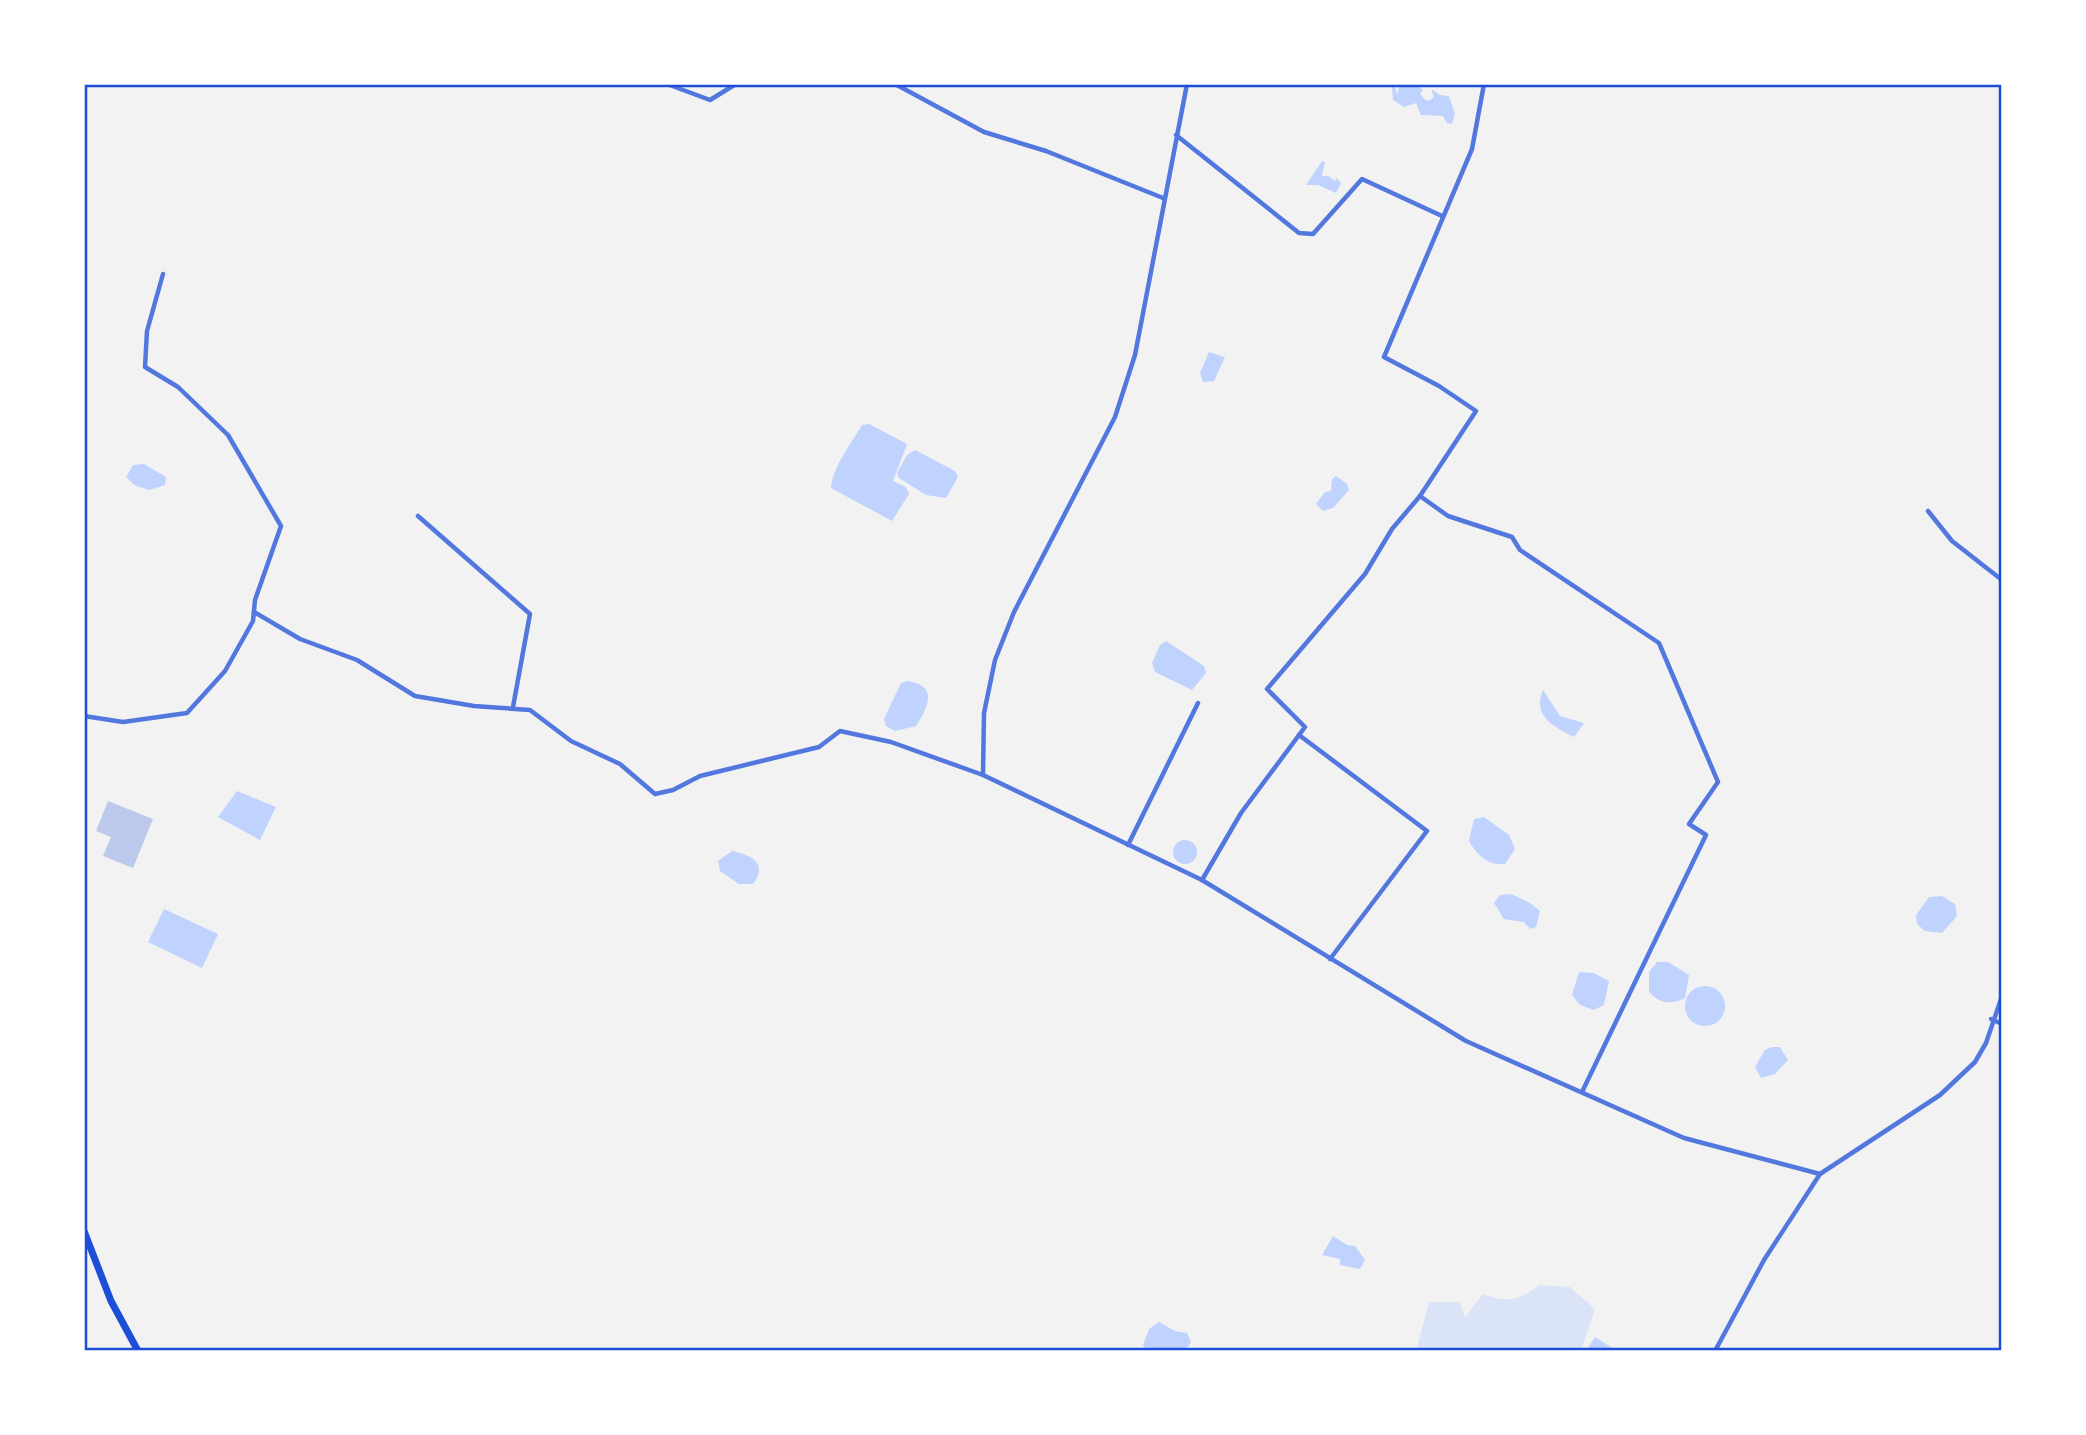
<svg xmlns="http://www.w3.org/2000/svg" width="2086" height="1435" font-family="Overpass,sans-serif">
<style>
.green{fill:#dbe4f7}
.water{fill:#bfd3fe}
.building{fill:#bdc9ec}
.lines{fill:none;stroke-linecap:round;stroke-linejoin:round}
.minor{stroke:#5277de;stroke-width:4.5}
.trunk{stroke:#1d4ed8;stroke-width:7}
.neatline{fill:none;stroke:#1d4ed8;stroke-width:2.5}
</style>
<rect width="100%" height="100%" fill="#f2f2f2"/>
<path class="green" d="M1539 1285 1570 1287 1595 1309 1581 1351H1416L1429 1302H1460L1465 1317 1483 1294C1507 1303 1519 1301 1539 1285Z"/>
<g class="water">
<path d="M1400 84H1417L1423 90 1420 93 1424 99 1429 101 1434 97 1431 89 1440 95 1449 96 1455 114 1452 124 1447 123 1443 116 1421 115 1416 103 1404 107 1393 100 1392 87 1395 86 1397 95Z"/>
<path d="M1322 161 1325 162 1322 176H1328L1335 181 1337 178 1341 183 1336 193 1318 185H1306Z"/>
<path d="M1209 352 1225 357 1214 381 1203 382 1200 373Z"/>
<path d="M869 424 907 444 893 481 906 487 909 494 892 521 831 488C833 466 851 444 862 425Z"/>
<path d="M915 450 955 471 958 477 946 498 926 495 899 478 897 473 907 455Z"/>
<path d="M144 464 166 477 165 485 149 490 134 485 126 477 133 465Z"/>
<path d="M1336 476 1347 484 1349 490 1333 508 1323 511 1316 504 1325 492 1331 491 1332 479Z"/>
<path d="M1166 641 1204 666 1206 673 1192 690 1155 672 1152 663 1160 645Z"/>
<path d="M907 681C938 685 929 706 916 726L895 731 886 726 884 719 901 683Z"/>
<path d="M1543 690 1560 716 1584 723 1574 737C1553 726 1532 716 1543 690Z"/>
<path d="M237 791 276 807 260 840 218 817Z"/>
<path d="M1484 817 1509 835 1515 849 1505 864C1488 866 1477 855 1469 841L1474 819Z"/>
<circle cx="1185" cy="852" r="12"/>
<path d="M732 851C752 855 768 864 753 884H739L720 871 718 861Z"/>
<path d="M1511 894 1530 903 1540 911 1536 927 1530 929 1524 922 1504 919 1494 903 1500 895Z"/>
<path d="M1942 896 1955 904 1957 916 1942 933 1925 931 1917 924 1916 915 1929 897Z"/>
<path d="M164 909 218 934 202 968 148 942Z"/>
<path d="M1657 962H1668L1689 975 1685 998C1671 1005 1660 1004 1649 992V972Z"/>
<path d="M1579 972 1594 973 1609 981 1604 1005 1594 1010 1580 1005 1572 995Z"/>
<circle cx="1705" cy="1006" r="20"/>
<path d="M1772 1047H1780L1788 1060 1775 1074 1761 1078 1755 1067 1765 1050Z"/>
<path d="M1333 1236 1347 1245 1355 1246 1365 1260 1360 1269 1340 1265V1259L1322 1255Z"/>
<path d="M1159 1322 1175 1331 1187 1333 1191 1342 1188 1347 1177 1351H1148L1143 1345 1149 1329Z"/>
<path d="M1595 1337 1617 1351H1586Z"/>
</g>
<path class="building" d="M108 801 153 819 133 868 103 856 111 837 96 831Z"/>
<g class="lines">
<g class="minor">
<path d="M667 84 710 100 736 84"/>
<path d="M895 84 984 132 1046 151 1163 198"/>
<path d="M1176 135 1299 233 1313 234 1362 179 1442 216"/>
<path d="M1420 496 1448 516 1512 537 1520 550 1659 643 1718 782 1689 824 1706 835 1582 1092"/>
<path d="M1928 511 1952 541 2002 580"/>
<path d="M418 516 530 614 513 707"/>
<path d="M254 612 300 639 357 660 415 696 474 706 530 710 571 741 620 764 655 794 673 790 700 776 819 747 840 731 891 742 983 775 1202 880 1466 1041 1684 1138 1820 1174"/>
<path d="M84 716 123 722 187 713 225 671 253 621 255 600 281 526 228 435 178 387 145 367 147 331 163 274"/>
<path d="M1299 735 1427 831 1330 959"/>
<path d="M983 775 984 713 995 660 1014 612 1115 417 1135 355 1187 84"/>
<path d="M1128 845 1198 703"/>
<path d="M1202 880 1241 813 1305 727 1267 689 1365 574 1392 529 1420 496 1476 411 1439 386 1384 357 1472 149 1484 84"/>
<path d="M1991 1019 2002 1024"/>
<path d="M1715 1351 1764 1260 1820 1174 1940 1095 1975 1062 1986 1043 2002 996"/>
</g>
<path class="trunk" d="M84 1231 111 1301 138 1351"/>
</g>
<rect width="2086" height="1435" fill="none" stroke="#ffffff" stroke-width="172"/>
<rect x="86" y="86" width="1914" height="1263" class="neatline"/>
</svg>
